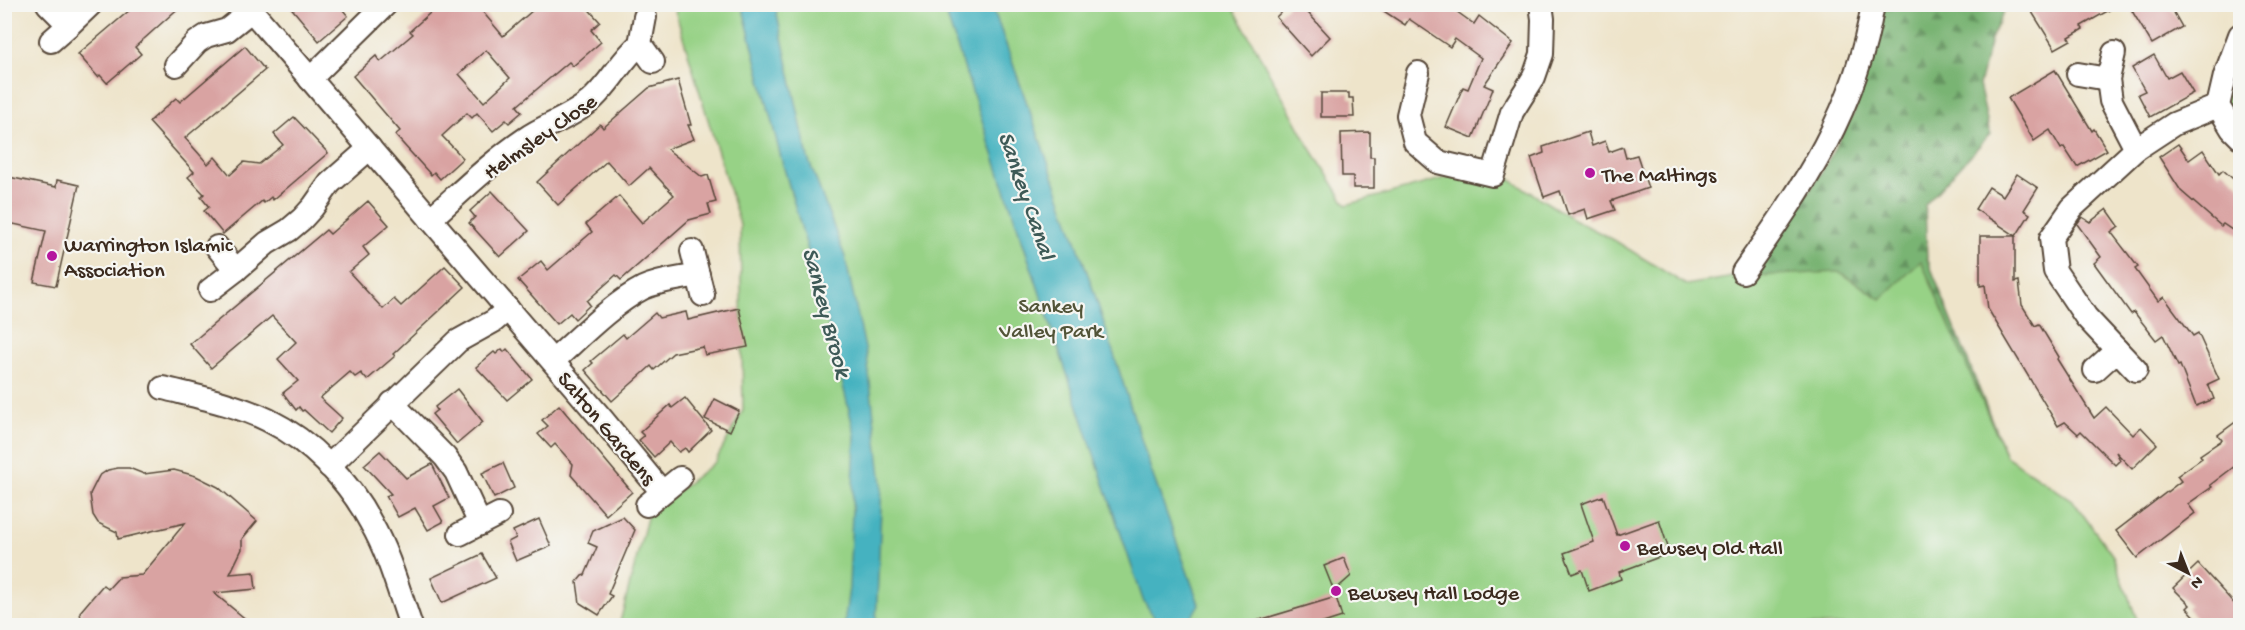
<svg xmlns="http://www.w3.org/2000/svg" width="2245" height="630" viewBox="0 0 2245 630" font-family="'Gochi Hand',sans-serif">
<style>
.grass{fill:url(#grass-dots);stroke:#697e52;stroke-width:1.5}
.forest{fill:url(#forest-firs);stroke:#5a6f48;stroke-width:1.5}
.green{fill:#97d286;stroke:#697e52;stroke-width:1.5}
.water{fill:#44b2c0;stroke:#406e6f;stroke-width:1.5}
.building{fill:#d9a3a2;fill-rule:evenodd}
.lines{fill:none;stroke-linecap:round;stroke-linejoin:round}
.street-casing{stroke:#564638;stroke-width:26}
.street{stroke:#fff;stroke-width:22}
.poi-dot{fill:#b5179e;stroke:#f6f6f2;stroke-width:2}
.labels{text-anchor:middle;stroke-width:4.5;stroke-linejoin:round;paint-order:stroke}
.street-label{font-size:22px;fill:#3b2a1e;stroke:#f6f6f2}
.poi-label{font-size:22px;fill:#3b2a1e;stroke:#f6f6f2;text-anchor:start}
.park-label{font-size:22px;fill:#525438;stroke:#f6f6f2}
.water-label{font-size:24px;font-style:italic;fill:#3e5a57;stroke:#f6f6f2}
</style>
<defs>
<pattern id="grass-dots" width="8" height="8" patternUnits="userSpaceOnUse" patternTransform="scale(1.5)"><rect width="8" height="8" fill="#97d286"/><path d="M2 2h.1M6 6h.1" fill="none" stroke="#83b473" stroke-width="1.8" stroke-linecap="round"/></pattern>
<pattern id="forest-firs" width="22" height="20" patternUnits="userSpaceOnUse" patternTransform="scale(1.5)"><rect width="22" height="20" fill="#79b473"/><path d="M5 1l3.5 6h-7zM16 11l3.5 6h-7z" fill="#64935e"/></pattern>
</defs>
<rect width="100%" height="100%" fill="#f6f6f2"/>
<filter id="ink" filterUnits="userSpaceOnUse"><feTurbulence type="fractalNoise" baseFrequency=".0167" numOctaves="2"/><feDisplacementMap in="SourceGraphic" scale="12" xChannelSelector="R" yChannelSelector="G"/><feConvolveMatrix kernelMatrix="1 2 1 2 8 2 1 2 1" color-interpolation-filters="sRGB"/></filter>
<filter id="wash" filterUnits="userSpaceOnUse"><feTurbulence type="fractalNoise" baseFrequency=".008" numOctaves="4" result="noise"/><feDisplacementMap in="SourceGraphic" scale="24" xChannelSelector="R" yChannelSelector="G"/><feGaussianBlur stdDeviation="1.35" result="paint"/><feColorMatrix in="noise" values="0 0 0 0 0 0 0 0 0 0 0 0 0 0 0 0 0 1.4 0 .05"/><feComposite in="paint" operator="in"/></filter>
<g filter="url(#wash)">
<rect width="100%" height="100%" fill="#eee4ca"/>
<!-- grass -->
<path class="grass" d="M2240,35V137L2218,106Z"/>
<!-- forest -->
<path class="forest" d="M1883,5H2007L1991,39L1979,85L1990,134L1925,205L1927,258L2006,456L2073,501L2113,556L2139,625L1751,276L1821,173L1854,113L1881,20Z"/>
<!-- green -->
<path class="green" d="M673,4L1232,5L1310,147L1346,205L1489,166L1573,219L1614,240L1686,285L1728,278L1743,272L1751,276L1840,272L1881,299L1921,261L2006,456L2073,501L2113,556L2139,625L619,626L648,514L715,462L743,410L740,225Z"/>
<!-- water -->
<g class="water">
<path d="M742,5H775L808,158L845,257L867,357L882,484L876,625H844L849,588L855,435L822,299L781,158Z"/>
<path d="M943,5H992L1091,283L1151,470L1199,604L1187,625H1159L1143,600Z"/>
</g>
<g id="blocks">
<!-- building -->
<g class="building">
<path d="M137,4H183L135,47L141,54L107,83L100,75L98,77L78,54Z"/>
<path d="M288,4H338L348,16L319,41Z"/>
<path d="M440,4H476L503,36L540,4H584L600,22L591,30L601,42L573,66L569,62L517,106L522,112L509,123L506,120L493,131L477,113L472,118L467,113L442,136L463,158L440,179L434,172L431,175L395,135L400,131L353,76L376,56L380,62L413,34L410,31ZM486,50L510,78L484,102L459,74Z"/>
<path d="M1290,4H1300L1330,37L1311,56L1276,17Z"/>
<path d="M1373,4H1446L1474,24L1479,16L1513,43L1484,85L1493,89L1473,138L1446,127L1463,87L1468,89L1481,58L1455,39L1450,47L1409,19L1405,25Z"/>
<path d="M2027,4H2120L2081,26L2083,29L2069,37L2071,40L2055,49Z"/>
<path d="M2143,4H2169L2182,27L2152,44L2132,11Z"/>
<path d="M245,46L265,70L185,138L208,164L215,157L230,175L244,162L259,164L283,145L274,134L294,117L328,153L273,200L271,197L264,203L262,201L223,234L204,211L209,207L201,197L204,194L188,177L194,172L149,122L176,98L180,102Z"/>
<path d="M2154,55L2167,78L2180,71L2193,93L2150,117L2138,94L2145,91L2132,68Z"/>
<path d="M2055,70L2092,131L2094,129L2107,150L2077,167L2064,147L2061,149L2050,130L2034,141L2008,98Z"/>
<path d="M678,80L691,125H688L694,139L667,149L702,177L708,175L716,202L708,204L711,214L689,220L621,280L616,275L587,301L590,305L575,319L570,313L557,324L518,280L541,261L548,270L592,232L586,224L619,196L642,223L674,195L649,168L629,186L607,161L558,205L537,182L600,124L603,128L649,88Z"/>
<path d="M1321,93H1349V98H1353L1354,117H1321Z"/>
<path d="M1370,132V157H1374V188H1353V176H1342L1341,133Z"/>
<path d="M1588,132L1592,146L1605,141L1609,152L1623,147L1626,158L1637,155L1648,188L1611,201L1615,210L1588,219L1585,209L1568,215L1560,191L1544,197L1531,158L1544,153L1543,147Z"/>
<path d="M2178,144L2189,160L2203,150L2219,174L2223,170L2241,186V236L2223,224L2221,226L2181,191L2159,157Z"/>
<path d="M2017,174L2038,188L2024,210L2030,214L2016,236L1975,209L1989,187L2003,196Z"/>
<path d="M4,176L56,187L57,180L79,185L56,286L34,282L46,231L4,222Z"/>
<path d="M492,191L529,231L500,257L469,223L475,217L470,211Z"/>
<path d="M368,201L389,225L363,247L369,255L349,272L383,309L394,299L401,306L445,266L465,287L393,354L395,356L367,380L361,373L355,377L350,372L320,398L342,418L329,433L304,410L302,411L299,407L296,410L283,393L298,381L278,359L296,342L272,316L211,368L190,344L326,230L330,234Z"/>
<path d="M2107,209L2119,226L2111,232L2138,267L2135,269L2158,301L2164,297L2193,336L2198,333L2219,379L2208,384L2214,399L2196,406L2180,365L2178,366L2163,335L2156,340L2134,312L2131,314L2094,263L2101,257L2077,224L2082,217L2090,222Z"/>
<path d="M1980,236H2015V282L2019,281L2022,305L2035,326L2039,324L2059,357L2057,359L2094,418L2106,407L2133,435L2141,427L2157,444L2132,469L2116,452L2120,460L2115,465L2081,431L2078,434L2065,422L2058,426L1988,309L1985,285L1980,286Z"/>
<path d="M739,308L748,347L705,355L703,347L673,353L654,370L651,366L612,401L585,370L593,363L591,361L623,334L626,338L655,313L659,318L686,312L688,320Z"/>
<path d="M502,349L504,352L507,349L532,379L507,400L476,367L494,352L496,354Z"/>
<path d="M457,389L483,422L457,444L432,414L437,410L435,407Z"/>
<path d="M685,398L711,430L688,452L685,448L679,452L670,442L654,457L639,440L644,436L640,432L670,405L672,408Z"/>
<path d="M715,399L739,411L730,431L705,419Z"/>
<path d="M559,405L632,492L606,515L571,475L573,464L555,444L551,448L538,434L548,426L542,420Z"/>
<path d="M2241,418V465L2239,463L2210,485L2212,487L2188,504L2195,513L2137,558L2116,531L2181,481L2177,476L2202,458L2200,455L2222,440L2218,435Z"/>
<path d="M380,451L406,478L432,464L449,498L434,506L443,522L428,530L415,508L398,517L386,496L391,494L364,465Z"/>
<path d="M503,463L514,488L494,498L482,473Z"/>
<path d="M118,468H129L144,474L174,470L196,476L218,487L257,521L242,539V549L230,574L254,572L256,589L214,593L254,626H82L80,612L103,585L108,589L119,577L142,575L185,523L118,539L117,532L98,523L93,515L90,494L99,476L108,470Z"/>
<path d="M1603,496L1617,535L1659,520L1670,553L1619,572L1621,579L1589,591L1582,570L1572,574L1564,553L1594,542L1581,504Z"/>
<path d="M623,517L635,530L608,594L612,596L599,615L580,603L577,582L582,576L585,575L597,547L588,543L593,531Z"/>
<path d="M539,519L551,546L516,561L508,542L516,538L513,531Z"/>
<path d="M482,554L496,578L442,603L431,578Z"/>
<path d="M1344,558L1351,576L1334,591L1324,566Z"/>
<path d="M2198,564L2241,611V626H2204L2187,608L2190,605L2173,588Z"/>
<path d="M1336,597L1342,617L1314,626H1257L1256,621Z"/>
</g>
</g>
</g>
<g filter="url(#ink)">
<use href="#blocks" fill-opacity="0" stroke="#564638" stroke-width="1.5"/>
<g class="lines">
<defs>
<g id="street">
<path d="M48,4L69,25L51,41"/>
<path d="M246,4L602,419L662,492"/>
<path d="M645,17L640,44L653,62"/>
<path d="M69,25L91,4"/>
<path d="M2240,35L2225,76L2218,106L2232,129L2240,137"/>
<path d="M2114,53L2108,79L2111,101L2136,149"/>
<path d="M176,65L197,42L206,36L227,30L252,10"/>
<path d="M1418,73L1408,115L1415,142L1438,162L1493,175L1512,112L1534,77L1542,54L1543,19L1541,4"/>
<path d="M2078,74L2108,79"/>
<path d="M310,79L386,4"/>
<path d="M430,219C461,192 491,162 525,139C545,125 570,118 589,102C609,86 620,61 640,44"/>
<path d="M692,251L703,295"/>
<path d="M236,270L267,243L289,230L302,219L313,207L330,183L370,148"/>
<path d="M1743,272C1804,186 1856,111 1873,4"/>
<path d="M210,290L236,270L217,247"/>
<path d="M2117,350L2086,317L2055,271L2051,238L2072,208L2136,149L2174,124L2218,106"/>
<path d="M553,361C579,338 612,304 643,288C660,280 680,279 698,275"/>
<path d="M2095,370L2117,350L2136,370"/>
<path d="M163,388C199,397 235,404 268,420C311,441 349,481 371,523C389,554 399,592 411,626"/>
<path d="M392,403L445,457L456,472L480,524"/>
<path d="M329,466L458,341L494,321L508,309"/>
<path d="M647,505L680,478"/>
<path d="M460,534L499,514"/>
</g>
</defs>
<!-- street casing -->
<use href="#street" class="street-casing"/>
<!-- street -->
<use href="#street" class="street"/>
</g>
</g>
<!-- markers -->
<g class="poi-dot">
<circle cx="1590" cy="173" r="6"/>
<circle cx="52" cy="256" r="6"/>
<circle cx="1625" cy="546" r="6"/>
<circle cx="1336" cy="591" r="6"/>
</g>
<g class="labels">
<!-- street labels -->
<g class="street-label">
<text transform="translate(539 135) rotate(-35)" y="8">Helmsley Close</text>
<text transform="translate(608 427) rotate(50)" y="8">Salton Gardens</text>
</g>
<!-- poi labels -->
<g class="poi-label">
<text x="1602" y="181">The Maltings</text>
<text x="64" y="251">Warrington Islamic<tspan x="64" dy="25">Association</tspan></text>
<text x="1637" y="554">Bewsey Old Hall</text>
<text x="1348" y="599">Bewsey Hall Lodge</text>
</g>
<!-- park labels -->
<g class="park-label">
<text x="1051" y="312">Sankey<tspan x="1051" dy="25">Valley Park</tspan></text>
</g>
<!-- water labels -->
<g class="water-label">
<text transform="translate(1028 195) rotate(71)" y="8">Sankey Canal</text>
<text transform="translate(828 312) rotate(75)" y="8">Sankey Brook</text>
</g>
</g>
<!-- margin -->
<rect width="2245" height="630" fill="none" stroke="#f6f6f2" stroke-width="24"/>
<!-- north arrow -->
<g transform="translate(2188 573) rotate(138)" stroke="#f6f6f2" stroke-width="4.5" paint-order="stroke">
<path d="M0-4.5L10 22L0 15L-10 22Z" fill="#3b2a1e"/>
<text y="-9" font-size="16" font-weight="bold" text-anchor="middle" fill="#3b2a1e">N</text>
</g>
</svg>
